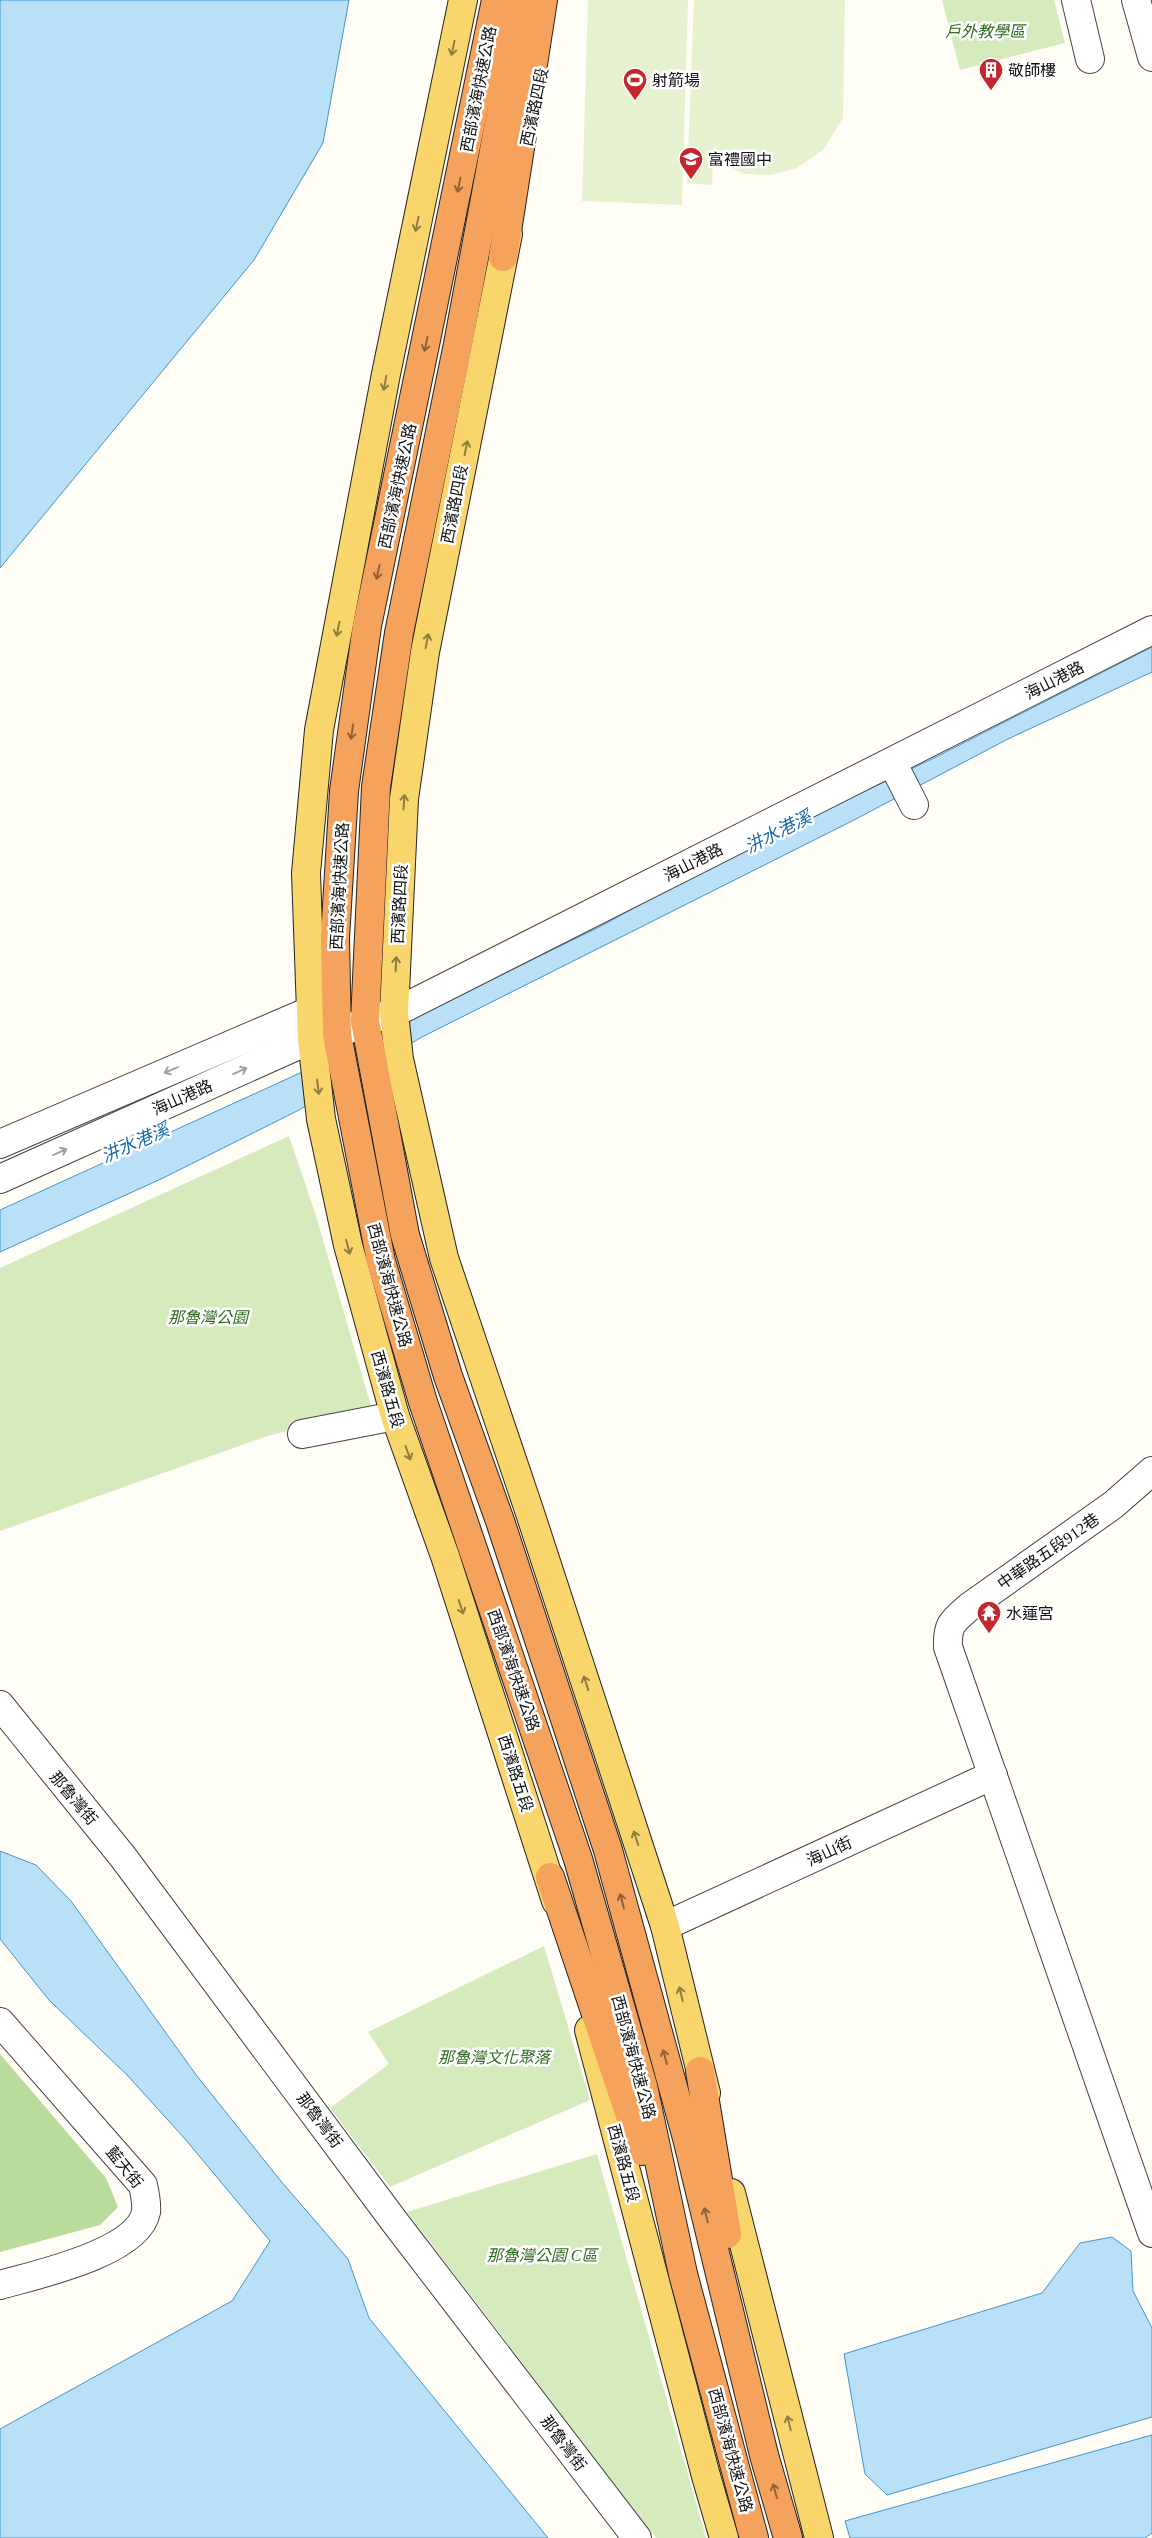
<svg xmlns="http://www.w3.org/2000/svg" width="1152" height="2538" viewBox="0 0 1152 2538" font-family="'Times New Roman','Noto Sans TC',serif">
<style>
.green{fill:#d5ebbd}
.forest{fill:#b9dc9c}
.pitch{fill:#e6f2cf}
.water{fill:#b9e0f7;stroke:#3f96cf}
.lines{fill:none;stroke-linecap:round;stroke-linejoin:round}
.minor-casing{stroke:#444;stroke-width:30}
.major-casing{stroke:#222;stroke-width:30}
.highway-casing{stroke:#222;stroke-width:30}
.minor{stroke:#fff;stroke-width:28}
.major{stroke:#f9d66b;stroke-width:28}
.highway{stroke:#f5a25d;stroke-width:28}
.oneway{stroke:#917d42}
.oneway2{stroke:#8e613b}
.oneway3{stroke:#a0a0a0}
.labels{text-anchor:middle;stroke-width:5;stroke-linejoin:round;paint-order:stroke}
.park-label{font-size:16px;font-style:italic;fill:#2f6b1f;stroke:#fff}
.poi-label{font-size:16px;fill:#111;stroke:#fff;text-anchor:start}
.street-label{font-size:16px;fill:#111;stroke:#fff}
.water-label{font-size:18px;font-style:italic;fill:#1768a6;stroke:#fff}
</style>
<rect width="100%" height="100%" fill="#fffdf5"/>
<!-- green -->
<g class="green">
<path d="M942,0H1054L1065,43L960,70Z"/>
<path d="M289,1136L317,1219L372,1410L267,1436L0,1531V1268Z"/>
<path d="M544,1946L590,2100L390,2187L330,2108L389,2064L368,2032Z"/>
<path d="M597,2154L706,2538H656L407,2212Z"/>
</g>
<!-- forest -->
<path class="forest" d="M0,2054L106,2178L118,2207L100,2225L0,2252Z"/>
<!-- pitch -->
<g class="pitch">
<path d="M588,0H688L682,205L582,201Z"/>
<path d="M694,0H845L843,118L823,150L797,168L771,175L745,174L726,166L714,146L712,185L687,183Z"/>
</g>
<!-- water -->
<g class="water">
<path d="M0,0H349L323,143L254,260L0,568Z"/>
<path d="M1152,647V672L1008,739L854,820L422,1037L299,1110L161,1179L0,1252V1210L300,1073L599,927L729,856L932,759Z"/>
<path d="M0,1851L36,1865L71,1901L197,2076L280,2180L348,2259L369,2318L548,2538H0V2429L232,2301L270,2241L185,2139L128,2076L49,2000L0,1939Z"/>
<path d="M1112,2237L1131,2251L1133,2291L1152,2328V2417L887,2495L865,2474L844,2354L1042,2293L1080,2243Z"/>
<path d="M1152,2435V2533L1145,2538H850L845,2521Z"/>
</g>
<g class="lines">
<defs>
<g id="minor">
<path d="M1076,0L1090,59"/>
<path d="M1136,0L1152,57"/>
<path d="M892,762L914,805"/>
<path d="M0,1144L312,1010L334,1008"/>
<path d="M0,1179L312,1039L337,1035L365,1021L394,1013L1152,630"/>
<path d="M302,1434L395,1416"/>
<path d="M1152,1471L1113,1505L969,1607C953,1621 947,1624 948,1647L1152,2233"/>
<path d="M0,1705L123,1857L394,2221L637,2538"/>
<path d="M665,1926L993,1775"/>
<path d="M0,2022L143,2185C145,2194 147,2203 146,2212C138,2253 35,2275 0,2285"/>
</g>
<g id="major">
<path d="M463,0L386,374L319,730L306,873L312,1039L321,1119L348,1245L395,1416L445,1556L556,1901"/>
<path d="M508,234L425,652L404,799L394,1013L399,1059L444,1258L529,1510L665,1926L706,2093"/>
<path d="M589,2030L706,2476L724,2538"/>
<path d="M731,2193L819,2538"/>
</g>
<g id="highway">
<path d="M496,0L367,626L344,791L335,938L337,1035L381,1261L423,1402L578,1859L643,2086L683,2274L754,2538"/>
<path d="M522,0L458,344L399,633L376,787L365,1021L405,1235L448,1376L500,1521L608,1850L687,2138L764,2455L788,2538"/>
<path d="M503,257L543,0"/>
<path d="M550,1877L642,2151"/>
<path d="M700,2071L727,2234"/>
</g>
</defs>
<!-- minor casing -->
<use href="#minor" class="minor-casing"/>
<!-- major casing -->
<use href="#major" class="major-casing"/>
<!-- highway casing -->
<use href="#highway" class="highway-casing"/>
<!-- minor -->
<use href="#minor" class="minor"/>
<!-- major -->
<use href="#major" class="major"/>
<!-- highway -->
<use href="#highway" class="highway"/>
</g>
<!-- one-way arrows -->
<defs><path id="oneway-shaft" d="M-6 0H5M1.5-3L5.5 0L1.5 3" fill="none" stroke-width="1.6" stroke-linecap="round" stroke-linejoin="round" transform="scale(1.25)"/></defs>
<g class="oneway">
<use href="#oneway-shaft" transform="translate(453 48) rotate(102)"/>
<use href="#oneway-shaft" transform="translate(417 224) rotate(102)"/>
<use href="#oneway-shaft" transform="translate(385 383) rotate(101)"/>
<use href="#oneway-shaft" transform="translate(466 448) rotate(-79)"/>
<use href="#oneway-shaft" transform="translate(338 629) rotate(101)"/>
<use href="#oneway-shaft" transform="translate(427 641) rotate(-79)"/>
<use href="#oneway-shaft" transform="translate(404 802) rotate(-86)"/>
<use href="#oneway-shaft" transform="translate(396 964) rotate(-87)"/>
<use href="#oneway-shaft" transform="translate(318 1087) rotate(83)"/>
<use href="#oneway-shaft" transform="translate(348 1247) rotate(76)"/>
<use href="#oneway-shaft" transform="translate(408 1453) rotate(70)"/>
<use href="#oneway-shaft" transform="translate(461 1607) rotate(72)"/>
<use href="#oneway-shaft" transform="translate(586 1683) rotate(-108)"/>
<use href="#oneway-shaft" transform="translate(636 1838) rotate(-108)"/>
<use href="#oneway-shaft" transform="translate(681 1994) rotate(-104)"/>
<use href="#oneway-shaft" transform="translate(789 2423) rotate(-104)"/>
</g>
<g class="oneway2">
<use href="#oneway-shaft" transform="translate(459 185) rotate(101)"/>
<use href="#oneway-shaft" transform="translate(426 344) rotate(102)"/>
<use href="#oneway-shaft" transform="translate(378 572) rotate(102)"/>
<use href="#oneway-shaft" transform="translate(352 732) rotate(98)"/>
<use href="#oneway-shaft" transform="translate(622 1901) rotate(-105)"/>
<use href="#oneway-shaft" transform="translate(665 2057) rotate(-105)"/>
<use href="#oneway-shaft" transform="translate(706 2215) rotate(-104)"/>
<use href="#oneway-shaft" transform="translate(775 2491) rotate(-106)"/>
</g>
<g class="oneway3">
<use href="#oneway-shaft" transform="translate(171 1070) rotate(157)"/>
<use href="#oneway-shaft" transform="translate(240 1071) rotate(-24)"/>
<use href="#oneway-shaft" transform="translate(60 1152) rotate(-24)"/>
</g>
<!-- icons -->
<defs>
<symbol id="building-pin" viewBox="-11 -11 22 30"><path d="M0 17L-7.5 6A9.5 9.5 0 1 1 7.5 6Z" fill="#c4262e" stroke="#fff"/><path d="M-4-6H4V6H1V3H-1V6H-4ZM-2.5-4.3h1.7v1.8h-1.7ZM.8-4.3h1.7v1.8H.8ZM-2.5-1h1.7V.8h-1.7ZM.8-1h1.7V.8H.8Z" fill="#fff"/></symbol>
<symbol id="stadium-pin" viewBox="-11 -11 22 30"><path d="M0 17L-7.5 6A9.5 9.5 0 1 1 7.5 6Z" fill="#c4262e" stroke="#fff"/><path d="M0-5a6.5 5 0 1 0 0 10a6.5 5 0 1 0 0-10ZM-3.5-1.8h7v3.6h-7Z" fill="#fff"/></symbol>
<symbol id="school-pin" viewBox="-11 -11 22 30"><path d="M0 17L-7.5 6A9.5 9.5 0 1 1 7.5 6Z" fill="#c4262e" stroke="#fff"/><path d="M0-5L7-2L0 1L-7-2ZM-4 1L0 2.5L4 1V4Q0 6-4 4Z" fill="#fff"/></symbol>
<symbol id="temple-pin" viewBox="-11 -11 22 30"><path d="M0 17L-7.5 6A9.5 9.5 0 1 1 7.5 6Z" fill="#c4262e" stroke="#fff"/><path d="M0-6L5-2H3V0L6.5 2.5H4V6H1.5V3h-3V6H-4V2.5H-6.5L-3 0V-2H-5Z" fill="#fff"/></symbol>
</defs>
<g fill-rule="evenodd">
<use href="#building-pin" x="977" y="56" width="28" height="38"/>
<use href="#stadium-pin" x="621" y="66" width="28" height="38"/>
<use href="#school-pin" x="677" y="145" width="28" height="38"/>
<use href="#temple-pin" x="975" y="1599" width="28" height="38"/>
</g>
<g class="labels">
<!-- park labels -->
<g class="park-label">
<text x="985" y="37">戶外教學區</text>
<text x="208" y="1323">那魯灣公園</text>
<text x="494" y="2063">那魯灣文化聚落</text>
<text x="542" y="2261">那魯灣公園 C區</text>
</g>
<!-- poi labels -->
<g class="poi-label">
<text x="1008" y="76">敬師樓</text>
<text x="652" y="86">射箭場</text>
<text x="708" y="165">富禮國中</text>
<text x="1006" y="1619">水蓮宮</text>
</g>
<!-- street labels -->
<g class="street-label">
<text transform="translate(478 89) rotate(-79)" y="6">西部濱海快速公路</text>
<text transform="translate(534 107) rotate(-78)" y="6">西濱路四段</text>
<text transform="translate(397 486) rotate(-78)" y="6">西部濱海快速公路</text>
<text transform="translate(454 504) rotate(-79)" y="6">西濱路四段</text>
<text transform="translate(1054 680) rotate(-27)" y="6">海山港路</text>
<text transform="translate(693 862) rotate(-27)" y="6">海山港路</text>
<text transform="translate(339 886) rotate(-87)" y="6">西部濱海快速公路</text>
<text transform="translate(399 904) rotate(-87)" y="6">西濱路四段</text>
<text transform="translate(182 1097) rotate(-24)" y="6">海山港路</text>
<text transform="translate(390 1285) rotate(75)" y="6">西部濱海快速公路</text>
<text transform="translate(388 1389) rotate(74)" y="6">西濱路五段</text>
<text transform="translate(1048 1551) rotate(-35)" y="6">中華路五段912巷</text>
<text transform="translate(514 1670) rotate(71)" y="6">西部濱海快速公路</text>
<text transform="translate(516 1773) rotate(72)" y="6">西濱路五段</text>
<text transform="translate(74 1798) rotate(50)" y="6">那魯灣街</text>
<text transform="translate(829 1851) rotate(-25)" y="6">海山街</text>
<text transform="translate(634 2057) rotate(75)" y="6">西部濱海快速公路</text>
<text transform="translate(320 2120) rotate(53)" y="6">那魯灣街</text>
<text transform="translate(624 2163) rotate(75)" y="6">西濱路五段</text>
<text transform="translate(125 2167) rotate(51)" y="6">藍天街</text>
<text transform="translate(564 2443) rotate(53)" y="6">那魯灣街</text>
<text transform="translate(731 2450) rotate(75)" y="6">西部濱海快速公路</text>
</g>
<!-- water labels -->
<g class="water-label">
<text transform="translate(778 832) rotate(-27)" y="6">汫水港溪</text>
<text transform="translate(135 1143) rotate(-24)" y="6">汫水港溪</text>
</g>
</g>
</svg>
